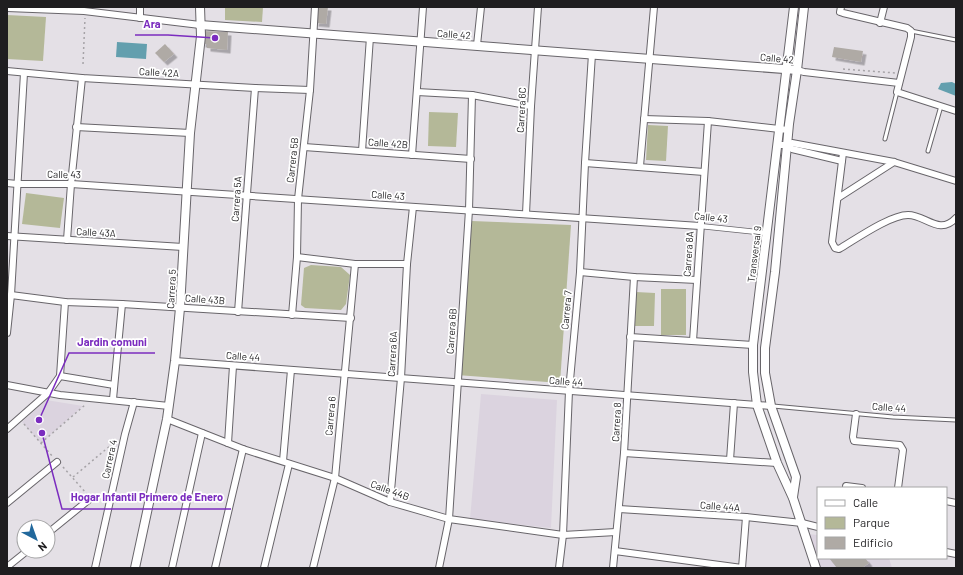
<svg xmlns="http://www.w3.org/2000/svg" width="963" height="575" viewBox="0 0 963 575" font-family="Barlow,sans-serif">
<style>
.built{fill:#dbd3df}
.green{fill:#b4b898}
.water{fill:#639fae}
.building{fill:#afaaa5;filter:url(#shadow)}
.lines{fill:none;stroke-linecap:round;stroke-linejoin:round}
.service-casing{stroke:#68656a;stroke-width:5}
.pedestrian-casing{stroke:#68656a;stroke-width:6}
.minor-casing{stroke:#68656a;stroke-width:8}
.tertiary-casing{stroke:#68656a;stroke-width:10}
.path{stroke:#a6a3a7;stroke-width:1.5;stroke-dasharray:2 3;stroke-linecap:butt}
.service{stroke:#fff;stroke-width:3}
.pedestrian{stroke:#fff;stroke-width:4.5}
.minor{stroke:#fff;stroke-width:6}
.tertiary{stroke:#fff;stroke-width:8}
.labels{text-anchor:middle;stroke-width:3.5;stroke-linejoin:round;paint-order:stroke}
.street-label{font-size:10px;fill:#1f1e20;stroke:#fff}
.leader{fill:none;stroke:#7b2cbf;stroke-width:1.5}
.callout-dot{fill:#7b2cbf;stroke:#fff;stroke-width:1.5}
.callout-label{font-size:11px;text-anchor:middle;font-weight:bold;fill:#7b2cbf;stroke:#fff;stroke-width:3.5;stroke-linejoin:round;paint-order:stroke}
</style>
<defs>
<filter id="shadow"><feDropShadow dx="3.5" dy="3.5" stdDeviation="0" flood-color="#0004"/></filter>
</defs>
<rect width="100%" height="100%" fill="#e4e0e6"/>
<!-- built -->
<g class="built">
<path d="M481,394L557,400L551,528L470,519Z"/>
<path d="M46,400L83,406L41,443L22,422Z"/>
<path d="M806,534L818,535V558H889L892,568H818Z"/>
</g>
<!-- green -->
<g class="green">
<path d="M225,7H263L262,22L225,20Z"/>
<path d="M7,15L46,17L43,61L7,59Z"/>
<path d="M429,112L458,113L456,147L428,146Z"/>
<path d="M648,125L668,126L666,161L646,160Z"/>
<path d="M26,193L64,198L60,228L22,224Z"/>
<path d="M472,221L571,225L560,383L457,375Z"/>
<path d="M311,265L341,267L350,275L346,304L341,310L305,308L301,305L304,268Z"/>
<rect x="661" y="289" width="25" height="46"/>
<path d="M636,292L655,293L654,326H635Z"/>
</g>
<!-- water -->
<g class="water">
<path d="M117,42L147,44L146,59L116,57Z"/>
<path d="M952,82L956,84V96L938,89L941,83Z"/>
</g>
<!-- building -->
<g class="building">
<path d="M317,7H328L326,24L315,23Z"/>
<path d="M203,31L228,32L227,50L207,48V44H202Z"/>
<path d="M165,44L174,54L164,62L155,53Z"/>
<path d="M834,47L863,51L861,62L832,57Z"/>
<path d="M829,558H865L869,563L862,568H837Z"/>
</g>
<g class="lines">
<defs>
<g id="service">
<path d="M911,31L956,40"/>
<path d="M885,139L897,92"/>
<path d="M928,151L941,106"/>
<path d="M773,406L893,417L956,420"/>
</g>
<path id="pedestrian" d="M700,226L767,233"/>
<g id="minor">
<path d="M841,7L840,12L843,13L907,28L911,31V37L897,92L956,111"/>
<path d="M7,8L84,11L200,25"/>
<path d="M140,18V7"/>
<path d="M880,23L884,7"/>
<path d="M477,45L481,7"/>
<path d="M797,70L804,72L899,83"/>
<path d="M7,71L82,78L255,88L310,90"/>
<path d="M417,92L472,95L531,106"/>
<path d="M644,119L708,121L788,130"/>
<path d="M76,127L190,133"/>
<path d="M778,145H787L792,149L842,161"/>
<path d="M787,145L792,143L894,162L956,181"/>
<path d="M304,147L471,159"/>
<path d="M362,151L370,37"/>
<path d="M843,153L832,242L835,248L839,249C856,239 890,215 908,215C926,215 939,236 956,218"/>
<path d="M412,155L423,7"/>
<path d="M585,163L704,172"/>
<path d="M640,166L654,7"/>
<path d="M7,183L17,184H71L700,226"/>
<path d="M838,198L894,162"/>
<path d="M526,214L531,106L538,7"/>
<path d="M7,236L183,247"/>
<path d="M67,240L71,184L82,78"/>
<path d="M297,257L355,264H407"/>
<path d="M580,272L634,277L697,280"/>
<path d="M11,295L65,302L122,304L351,318"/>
<path d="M238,312L255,88"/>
<path d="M292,315L297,257L298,199L310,90L315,7"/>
<path d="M7,333L11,295L24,73"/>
<path d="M630,337L753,345"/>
<path d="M693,341L708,121"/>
<path d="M175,361L771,406"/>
<path d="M60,376L114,385"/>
<path d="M7,385L60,395L169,406"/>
<path d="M113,399L122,304"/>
<path d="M856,414L853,437L854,441L900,445L903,450L898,488"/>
<path d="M167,419L243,449L335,478L390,502L449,519L563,535L616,532"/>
<path d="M7,429L48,393L60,376L65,302"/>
<path d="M228,443L233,366"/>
<path d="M624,453L777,463"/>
<path d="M730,460L734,403"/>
<path d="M283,461L291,370"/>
<path d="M846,486L862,488"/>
<path d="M946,501L956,503"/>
<path d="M390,502L401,378L407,264L413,207"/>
<path d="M7,503L57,462"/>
<path d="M619,509L746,517L802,523L818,527"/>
<path d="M48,533L91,498"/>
<path d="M615,551L742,568"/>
<path d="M946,552L956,554"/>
<path d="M7,567L27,551"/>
<path d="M95,568L125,434L134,402"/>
<path d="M172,568L202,433"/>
<path d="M215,568L243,449"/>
<path d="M264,568L289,464"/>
<path d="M313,568L335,478L355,264"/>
<path d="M439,568L449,519L469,210L472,95"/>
<path d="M559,568L563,535L569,391L580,272L585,163L592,54"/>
<path d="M613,568L624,453L634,277"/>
<path d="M742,568L746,517"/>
</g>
<g id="tertiary">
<path d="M794,7L753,345V372L757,405L777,463L793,498L816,568"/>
<path d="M200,25L797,70"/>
<path d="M793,497L796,477L771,406L765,373V348L775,272L789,124L797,70L804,7"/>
<path d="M135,568L167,419L175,361L180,308L190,133L201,36L200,7"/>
</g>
</defs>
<!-- service casing -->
<use href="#service" class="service-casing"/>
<!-- pedestrian casing -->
<use href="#pedestrian" class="pedestrian-casing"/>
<!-- minor casing -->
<use href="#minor" class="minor-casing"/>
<!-- tertiary casing -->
<use href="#tertiary" class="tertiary-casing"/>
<!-- path -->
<g class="path">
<path d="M83,64L85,18"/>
<path d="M843,69L895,73"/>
<path d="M24,424L53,457"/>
<path d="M41,443L85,405"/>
<path d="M63,467L87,494"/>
<path d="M73,477L117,440"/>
</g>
<!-- service -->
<use href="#service" class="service"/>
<!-- pedestrian -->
<use href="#pedestrian" class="pedestrian"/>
<!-- minor -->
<use href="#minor" class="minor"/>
<!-- tertiary -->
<use href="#tertiary" class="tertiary"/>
</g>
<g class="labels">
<!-- street labels -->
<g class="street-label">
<text transform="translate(454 34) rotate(4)" y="4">Calle 42</text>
<text transform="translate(777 58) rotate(5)" y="4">Calle 42</text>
<text transform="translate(159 72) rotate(3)" y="4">Calle 42A</text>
<text transform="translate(521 110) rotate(-87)" y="4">Carrera 6C</text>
<text transform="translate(388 143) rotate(4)" y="4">Calle 42B</text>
<text transform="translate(292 160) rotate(-84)" y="4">Carrera 5B</text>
<text transform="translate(64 174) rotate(1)" y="4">Calle 43</text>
<text transform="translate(388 195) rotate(4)" y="4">Calle 43</text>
<text transform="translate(236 199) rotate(-86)" y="4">Carrera 5A</text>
<text transform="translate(711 217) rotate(6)" y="4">Calle 43</text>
<text transform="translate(96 232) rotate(3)" y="4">Calle 43A</text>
<text transform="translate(688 254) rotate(-86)" y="4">Carrera 8A</text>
<text transform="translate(754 254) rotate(-83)" y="4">Transversal 9</text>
<text transform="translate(171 289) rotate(-87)" y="4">Carrera 5</text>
<text transform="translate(205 299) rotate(4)" y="4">Calle 43B</text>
<text transform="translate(566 310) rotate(-85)" y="4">Carrera 7</text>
<text transform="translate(451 331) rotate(-86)" y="4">Carrera 6B</text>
<text transform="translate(392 354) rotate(-87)" y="4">Carrera 6A</text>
<text transform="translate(243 356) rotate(4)" y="4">Calle 44</text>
<text transform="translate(566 381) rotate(4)" y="4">Calle 44</text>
<text transform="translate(889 407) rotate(4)" y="4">Calle 44</text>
<text transform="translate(330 416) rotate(-85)" y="4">Carrera 6</text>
<text transform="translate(616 422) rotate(-87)" y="4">Carrera 8</text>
<text transform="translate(109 459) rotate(-78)" y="4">Carrera 4</text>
<text transform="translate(390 490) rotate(20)" y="4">Calle 44B</text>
<text transform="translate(720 506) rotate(4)" y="4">Calle 44A</text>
</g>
</g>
<!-- callouts -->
<path class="leader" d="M215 38L168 35H135M39 420L69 353H155M42 433L62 509H231"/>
<g class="callout-dot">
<circle cx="215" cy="38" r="4"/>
<circle cx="39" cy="420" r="4"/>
<circle cx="42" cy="433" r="4"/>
</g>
<g class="callout-label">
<text x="152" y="28">Ara</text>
<text x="112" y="346">Jardin comuni</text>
<text x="147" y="501">Hogar Infantil Primero de Enero</text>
</g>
<!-- border -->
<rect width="963" height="575" fill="none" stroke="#1f1e20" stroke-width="16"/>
<!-- legend -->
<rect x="817" y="487" width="130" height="72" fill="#ffffff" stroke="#a5a5a6"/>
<rect x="825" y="500" width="20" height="6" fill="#ffffff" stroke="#a5a5a6"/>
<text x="853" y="507" font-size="12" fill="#1f1e20">Calle</text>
<rect x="825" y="517" width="20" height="12" fill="#b4b898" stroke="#a5a5a6"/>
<text x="853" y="527" font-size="12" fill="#1f1e20">Parque</text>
<rect x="825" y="537" width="20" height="12" fill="#afaaa5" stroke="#a5a5a6"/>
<text x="853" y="547" font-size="12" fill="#1f1e20">Edificio</text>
<!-- north arrow -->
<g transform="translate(36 539) rotate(139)"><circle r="19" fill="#ffffff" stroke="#a5a5a6"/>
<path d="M0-3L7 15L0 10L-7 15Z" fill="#21689c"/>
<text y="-6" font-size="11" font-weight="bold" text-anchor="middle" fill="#1f1e20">N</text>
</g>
</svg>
